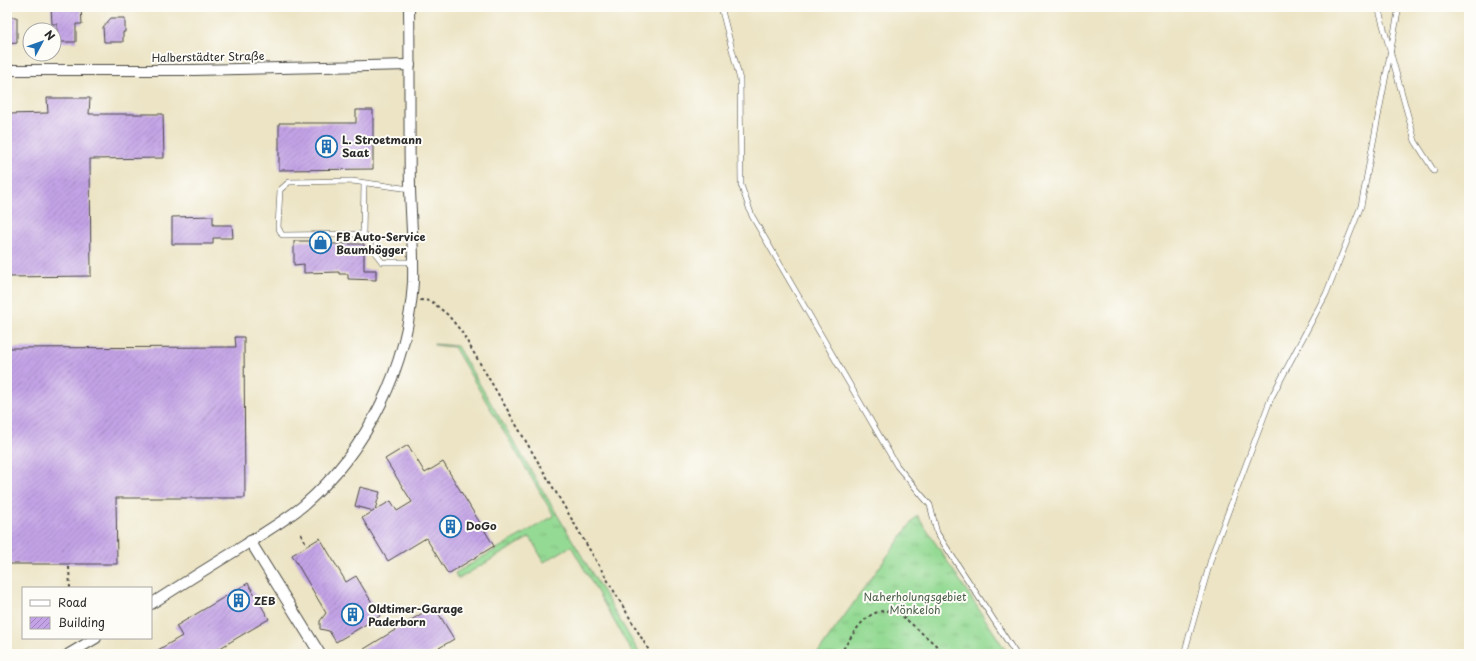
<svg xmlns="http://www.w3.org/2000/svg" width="1476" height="661" viewBox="0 0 1476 661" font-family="'Playpen Sans',sans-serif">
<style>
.grass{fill:url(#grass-tufts);stroke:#608260}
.building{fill:url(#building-hatch)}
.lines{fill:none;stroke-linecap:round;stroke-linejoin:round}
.service-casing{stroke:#484742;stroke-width:6}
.minor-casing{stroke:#484742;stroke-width:12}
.path{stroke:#484742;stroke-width:2;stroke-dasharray:3 3;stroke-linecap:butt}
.service{stroke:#fff;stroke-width:5}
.minor{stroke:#fff;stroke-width:10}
.labels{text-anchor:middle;stroke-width:4;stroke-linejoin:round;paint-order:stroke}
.street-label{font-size:11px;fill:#2b2b2b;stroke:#fdfcf7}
.poi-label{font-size:11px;font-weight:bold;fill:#2b2b2b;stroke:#fdfcf7;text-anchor:start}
.park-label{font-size:11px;fill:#4b604a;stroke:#fdfcf7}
</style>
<defs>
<pattern id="grass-tufts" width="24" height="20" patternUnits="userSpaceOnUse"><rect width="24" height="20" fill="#95da94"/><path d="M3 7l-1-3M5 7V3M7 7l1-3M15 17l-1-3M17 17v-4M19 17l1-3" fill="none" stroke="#81bb80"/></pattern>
<pattern id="building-hatch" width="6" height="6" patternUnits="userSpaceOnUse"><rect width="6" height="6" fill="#c3a3e6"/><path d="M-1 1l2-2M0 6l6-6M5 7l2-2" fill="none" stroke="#9f85bb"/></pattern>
</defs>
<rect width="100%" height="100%" fill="#fdfcf7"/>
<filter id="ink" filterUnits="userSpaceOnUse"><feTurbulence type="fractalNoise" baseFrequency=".025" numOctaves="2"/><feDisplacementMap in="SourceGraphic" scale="8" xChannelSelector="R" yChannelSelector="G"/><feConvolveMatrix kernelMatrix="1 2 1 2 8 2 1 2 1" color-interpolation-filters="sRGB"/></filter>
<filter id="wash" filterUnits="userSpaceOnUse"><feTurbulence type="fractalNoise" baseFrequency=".012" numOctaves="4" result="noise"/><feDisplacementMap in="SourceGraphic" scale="16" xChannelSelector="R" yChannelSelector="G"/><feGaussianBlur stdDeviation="0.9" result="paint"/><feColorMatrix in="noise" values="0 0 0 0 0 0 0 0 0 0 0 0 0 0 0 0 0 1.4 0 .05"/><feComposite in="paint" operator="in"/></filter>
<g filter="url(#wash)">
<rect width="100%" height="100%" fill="#ece4c5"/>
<!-- grass -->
<g class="grass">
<path d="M434,344L457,346L640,654H633L571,546L544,562L530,537L458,579L455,573L554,516L454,347L434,345Z"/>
<path d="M917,515L1008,654H817Z"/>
</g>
<g id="blocks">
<!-- building -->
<g class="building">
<path d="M51,7H81L82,24H76V42H57V24H52Z"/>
<path d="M7,17H17V43L7,44Z"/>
<path d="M111,18H125V32H123V42H104L103,27Z"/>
<path d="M47,98H90L89,114H163L164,158L90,159L91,276L7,277V114L48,113Z"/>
<path d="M356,110H373V169L279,170V123H356Z"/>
<path d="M213,216V225H232L233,238H213V244H172V217Z"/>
<path d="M294,241H332L331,244H364V270H376V280L348,279V274H339V272L304,273V264L294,265Z"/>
<path d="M235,337H244L245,498H116L117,564H7V348L236,347Z"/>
<path d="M408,445L425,473L443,462L494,546L448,574L426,538L388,561L362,518L374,511L355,506L360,487L380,492L375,510L391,501L397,511L412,502L385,459Z"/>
<path d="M320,538L346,582L356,576L380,616L336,642L329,631L320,629V621L326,613L292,555Z"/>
<path d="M248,583L269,619L210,654H151L182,636L176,626Z"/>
<path d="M434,606L454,639L429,654H356Z"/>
</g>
</g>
</g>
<g filter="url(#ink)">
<use href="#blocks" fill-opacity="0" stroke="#484742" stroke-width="1"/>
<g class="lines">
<defs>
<g id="service">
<path d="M721,7L740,80L741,185L752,216L897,466L930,505L937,533L1016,654"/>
<path d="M1378,7L1415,141L1434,171"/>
<path d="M410,189L352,181L289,182L280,190L278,227L282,235L363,234L376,242V254L382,262H413"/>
<path d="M363,234L364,184"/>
<path d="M1184,654L1213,552L1271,398L1326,294L1361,206L1399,7"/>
</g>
<g id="minor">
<path d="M7,70H194L410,65"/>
<path d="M250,541L320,654"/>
<path d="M151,604C182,584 214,564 245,545C265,532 286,520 304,505C368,449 408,367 413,282C414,252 411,220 410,189C409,129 410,68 409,7"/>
<path d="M69,654L96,638"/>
</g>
</defs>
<!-- service casing -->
<use href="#service" class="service-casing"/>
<!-- minor casing -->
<use href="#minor" class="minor-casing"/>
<!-- path -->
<g class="path">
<path d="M420,300L431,301L448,315L461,331L651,654"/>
<path d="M301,534L307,545"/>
<path d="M69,567L70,588"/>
<path d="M840,654C855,632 868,601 900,614L946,654"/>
</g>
<!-- service -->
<use href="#service" class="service"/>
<!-- minor -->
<use href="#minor" class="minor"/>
</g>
</g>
<!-- icons -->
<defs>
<symbol id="building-ring" viewBox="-11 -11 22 22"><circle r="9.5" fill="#fdfcf7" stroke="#1f6fb2" stroke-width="1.5"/><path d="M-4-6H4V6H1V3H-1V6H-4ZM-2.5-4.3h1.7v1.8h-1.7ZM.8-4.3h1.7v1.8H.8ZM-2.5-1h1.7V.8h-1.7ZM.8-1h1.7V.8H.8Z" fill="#1f6fb2"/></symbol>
<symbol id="shop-ring" viewBox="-11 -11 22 22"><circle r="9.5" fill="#fdfcf7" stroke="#1f6fb2" stroke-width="1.5"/><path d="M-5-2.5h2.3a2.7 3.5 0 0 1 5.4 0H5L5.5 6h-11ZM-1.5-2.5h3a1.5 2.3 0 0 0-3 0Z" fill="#1f6fb2"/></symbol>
</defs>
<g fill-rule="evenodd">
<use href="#building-ring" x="314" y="134" width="25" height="25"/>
<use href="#shop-ring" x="308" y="230" width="25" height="25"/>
<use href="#building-ring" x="438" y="514" width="25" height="25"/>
<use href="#building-ring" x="226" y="588" width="25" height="25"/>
<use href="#building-ring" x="340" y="602" width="25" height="25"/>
</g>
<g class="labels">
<!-- street labels -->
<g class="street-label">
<text transform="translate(208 57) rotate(-1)" y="4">Halberstädter Straße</text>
</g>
<!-- poi labels -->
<g class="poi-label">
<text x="342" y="144">L. Stroetmann<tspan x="342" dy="13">Saat</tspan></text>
<text x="336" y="241">FB Auto-Service<tspan x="336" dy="13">Baumhögger</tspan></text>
<text x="466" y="530">DoGo</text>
<text x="254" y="605">ZEB</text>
<text x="368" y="613">Oldtimer-Garage<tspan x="368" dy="13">Paderborn</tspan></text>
</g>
<!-- park labels -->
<g class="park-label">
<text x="915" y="601">Naherholungsgebiet<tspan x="915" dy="13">Mönkeloh</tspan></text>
</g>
</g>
<!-- margin -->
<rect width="1476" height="661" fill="none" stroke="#fdfcf7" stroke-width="24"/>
<!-- legend -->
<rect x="22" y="587" width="130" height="52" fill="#fdfcf7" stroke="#a9a8a5"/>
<rect x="30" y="600" width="20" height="6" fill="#ffffff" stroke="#a9a8a5"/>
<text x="58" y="607" font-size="12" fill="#2b2b2b">Road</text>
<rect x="30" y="617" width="20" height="12" fill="url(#building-hatch)" stroke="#a9a8a5"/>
<text x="58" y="627" font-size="12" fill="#2b2b2b">Building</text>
<!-- north arrow -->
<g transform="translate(42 42) rotate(49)"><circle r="19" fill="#fdfcf7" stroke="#a9a8a5"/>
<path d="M0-3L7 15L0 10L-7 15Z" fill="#1f6fb2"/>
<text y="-6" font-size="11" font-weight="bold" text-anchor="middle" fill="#2b2b2b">N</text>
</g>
</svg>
